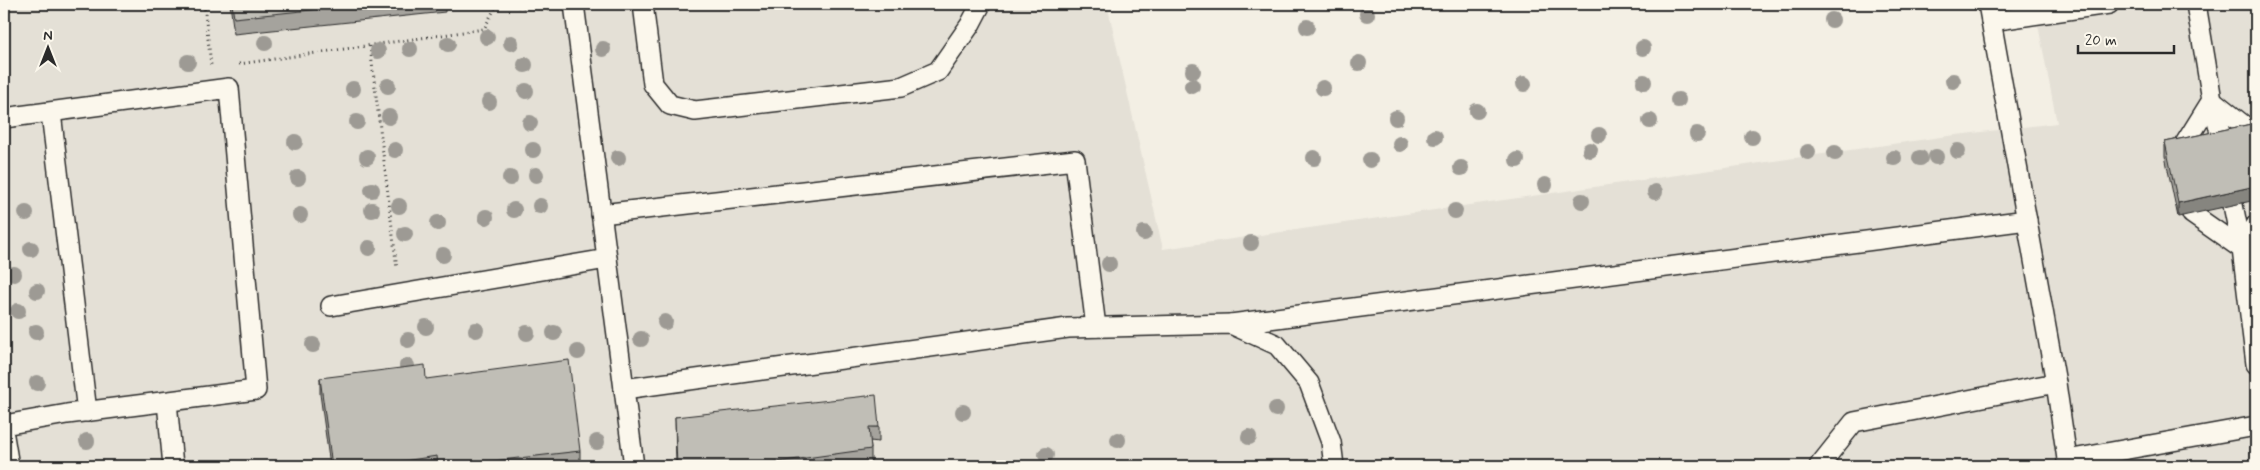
<svg xmlns="http://www.w3.org/2000/svg" width="2260" height="470" viewBox="0 0 2260 470" font-family="Mynerve,sans-serif">
<style>
.built{fill:#e4e0d6}
.lines{fill:none;stroke-linecap:round;stroke-linejoin:round}
.service-casing{stroke:#2b2b2b;stroke-width:22}
.path{stroke:#2b2b2b;stroke-width:3;stroke-dasharray:1 4;stroke-linecap:butt}
.service{stroke:#fbf7ec;stroke-width:19}
.tree{fill:#9d9a94}
.wall{fill:#a5a39d;stroke:#2b2b2b}
.shaded-wall{fill:#86857f;stroke:#2b2b2b}
.building{fill:#c0beb6;stroke:#2b2b2b}
</style>
<rect width="100%" height="100%" fill="#f3efe4"/>
<filter id="ink" filterUnits="userSpaceOnUse"><feTurbulence type="fractalNoise" baseFrequency=".02" numOctaves="2"/><feDisplacementMap in="SourceGraphic" scale="10" xChannelSelector="R" yChannelSelector="G"/><feConvolveMatrix kernelMatrix="1 2 1 2 8 2 1 2 1" color-interpolation-filters="sRGB"/></filter>
<g filter="url(#ink)">
<!-- built -->
<path class="built" d="M4,4H1107L1163,249L1948,136L2057,123L2034,4H2256V466H4Z"/>
<g class="lines">
<defs>
<g id="service">
<path d="M574,4L634,466"/>
<path d="M643,4L653,84L670,105L695,111L901,87L938,71L970,25L981,4"/>
<path d="M1988,4L2056,383L2068,466"/>
<path d="M1991,21L2109,4"/>
<path d="M2212,100L2256,135"/>
<path d="M2212,100L2223,144"/>
<path d="M51,113L87,412"/>
<path d="M4,118L229,88L256,390L67,414L4,425"/>
<path d="M2179,153L2212,100L2196,4"/>
<path d="M2233,205L2242,249"/>
<path d="M601,214L1075,160L1096,327"/>
<path d="M2192,214L2242,249L2256,364"/>
<path d="M2242,249L2256,225"/>
<path d="M331,306L607,259"/>
<path d="M1231,324L2027,220"/>
<path d="M624,389L1068,328L1231,324L1277,345L1309,383L1331,442L1334,466"/>
<path d="M167,402L173,466"/>
<path d="M4,436L9,466"/>
<path d="M2067,460L2256,426"/>
<path d="M1819,466L1854,422L2056,383"/>
</g>
</defs>
<!-- service casing -->
<use href="#service" class="service-casing"/>
<!-- path -->
<g class="path">
<path d="M204,4L211,65"/>
<path d="M503,4L550,10"/>
<path d="M370,46L397,269"/>
<path d="M239,64L484,29L497,4"/>
</g>
<!-- service -->
<use href="#service" class="service"/>
</g>
<!-- trees -->
<g class="tree">
<circle cx="1367" cy="14" r="8"/>
<circle cx="1832" cy="20" r="8"/>
<circle cx="1307" cy="27" r="8"/>
<circle cx="487" cy="37" r="8"/>
<circle cx="265" cy="43" r="8"/>
<circle cx="511" cy="43" r="8"/>
<circle cx="448" cy="44" r="8"/>
<circle cx="1643" cy="48" r="8"/>
<circle cx="410" cy="49" r="8"/>
<circle cx="603" cy="49" r="8"/>
<circle cx="378" cy="51" r="8"/>
<circle cx="188" cy="62" r="8"/>
<circle cx="1359" cy="63" r="8"/>
<circle cx="525" cy="65" r="8"/>
<circle cx="1193" cy="71" r="8"/>
<circle cx="1953" cy="81" r="8"/>
<circle cx="1644" cy="82" r="8"/>
<circle cx="1524" cy="84" r="8"/>
<circle cx="388" cy="86" r="8"/>
<circle cx="1192" cy="86" r="8"/>
<circle cx="1323" cy="88" r="8"/>
<circle cx="353" cy="89" r="8"/>
<circle cx="526" cy="91" r="8"/>
<circle cx="1678" cy="100" r="8"/>
<circle cx="489" cy="102" r="8"/>
<circle cx="1477" cy="111" r="8"/>
<circle cx="389" cy="117" r="8"/>
<circle cx="1396" cy="118" r="8"/>
<circle cx="1650" cy="121" r="8"/>
<circle cx="357" cy="122" r="8"/>
<circle cx="530" cy="123" r="8"/>
<circle cx="1697" cy="134" r="8"/>
<circle cx="1599" cy="135" r="8"/>
<circle cx="1435" cy="137" r="8"/>
<circle cx="1752" cy="137" r="8"/>
<circle cx="295" cy="142" r="8"/>
<circle cx="1400" cy="144" r="8"/>
<circle cx="395" cy="150" r="8"/>
<circle cx="533" cy="150" r="8"/>
<circle cx="1590" cy="150" r="8"/>
<circle cx="1958" cy="151" r="8"/>
<circle cx="1808" cy="152" r="8"/>
<circle cx="1835" cy="153" r="8"/>
<circle cx="367" cy="157" r="8"/>
<circle cx="1936" cy="157" r="8"/>
<circle cx="618" cy="158" r="8"/>
<circle cx="1314" cy="158" r="8"/>
<circle cx="1894" cy="158" r="8"/>
<circle cx="1920" cy="158" r="8"/>
<circle cx="1370" cy="160" r="8"/>
<circle cx="1517" cy="160" r="8"/>
<circle cx="1461" cy="168" r="8"/>
<circle cx="536" cy="175" r="8"/>
<circle cx="298" cy="178" r="8"/>
<circle cx="510" cy="178" r="8"/>
<circle cx="1545" cy="185" r="8"/>
<circle cx="372" cy="190" r="8"/>
<circle cx="1655" cy="192" r="8"/>
<circle cx="1582" cy="201" r="8"/>
<circle cx="399" cy="206" r="8"/>
<circle cx="540" cy="206" r="8"/>
<circle cx="372" cy="210" r="8"/>
<circle cx="514" cy="210" r="8"/>
<circle cx="1455" cy="211" r="8"/>
<circle cx="26" cy="213" r="8"/>
<circle cx="300" cy="215" r="8"/>
<circle cx="486" cy="217" r="8"/>
<circle cx="438" cy="223" r="8"/>
<circle cx="1144" cy="233" r="8"/>
<circle cx="405" cy="234" r="8"/>
<circle cx="1251" cy="243" r="8"/>
<circle cx="369" cy="248" r="8"/>
<circle cx="31" cy="249" r="8"/>
<circle cx="443" cy="255" r="8"/>
<circle cx="1109" cy="264" r="8"/>
<circle cx="14" cy="274" r="8"/>
<circle cx="37" cy="291" r="8"/>
<circle cx="18" cy="311" r="8"/>
<circle cx="665" cy="322" r="8"/>
<circle cx="426" cy="327" r="8"/>
<circle cx="476" cy="330" r="8"/>
<circle cx="36" cy="332" r="8"/>
<circle cx="527" cy="333" r="8"/>
<circle cx="554" cy="333" r="8"/>
<circle cx="641" cy="339" r="8"/>
<circle cx="408" cy="340" r="8"/>
<circle cx="313" cy="345" r="8"/>
<circle cx="578" cy="352" r="8"/>
<circle cx="407" cy="366" r="8"/>
<circle cx="37" cy="383" r="8"/>
<circle cx="1276" cy="409" r="8"/>
<circle cx="963" cy="412" r="8"/>
<circle cx="1249" cy="437" r="8"/>
<circle cx="1118" cy="440" r="8"/>
<circle cx="87" cy="441" r="8"/>
<circle cx="597" cy="442" r="8"/>
<circle cx="1046" cy="455" r="8"/>
</g>
<!-- wall -->
<g class="wall">
<path d="M230,4H445V12L234,34Z"/>
<path d="M2256,123L2178,217L2165,156V142Z"/>
<path d="M320,378L580,451V466H330L320,394Z"/>
<path d="M675,417L879,427V442L870,441L871,449V463L851,466H676Z"/>
</g>
<!-- shaded-wall -->
<path class="shaded-wall" d="M2256,186V200L2178,217V203Z"/>
<!-- building -->
<g class="building">
<path d="M232,4H369L234,18Z"/>
<path d="M2256,123V186L2178,203L2165,142Z"/>
<path d="M569,360L580,451L449,466H438L437,456L397,462V466H332L320,378L425,365L426,379Z"/>
<path d="M876,395L879,427H869L871,449L748,466H677L675,417Z"/>
</g>
</g>
<!-- margin -->
<rect width="2260" height="470" fill="none" stroke="#fbf7ec" stroke-width="20"/>
<rect x="10" y="10" width="2240" height="450" fill="none" stroke="#2b2b2b" stroke-width="2" filter="url(#ink)"/>
<!-- north arrow -->
<g transform="translate(48 48)" stroke="#fbf7ec" stroke-width="4" paint-order="stroke">
<path d="M0-4L9 19L0 12L-9 19Z" fill="#2b2b2b"/>
<text y="-8" font-size="14" font-weight="bold" text-anchor="middle" fill="#2b2b2b">N</text>
</g>
<!-- scale -->
<path d="M2078 45v8h96v-8" fill="none" stroke="#2b2b2b" stroke-width="2.5"/>
<text x="2085" y="45" font-size="15" fill="#2b2b2b" stroke="#fbf7ec" stroke-width="4" paint-order="stroke">20 m</text>
</svg>
